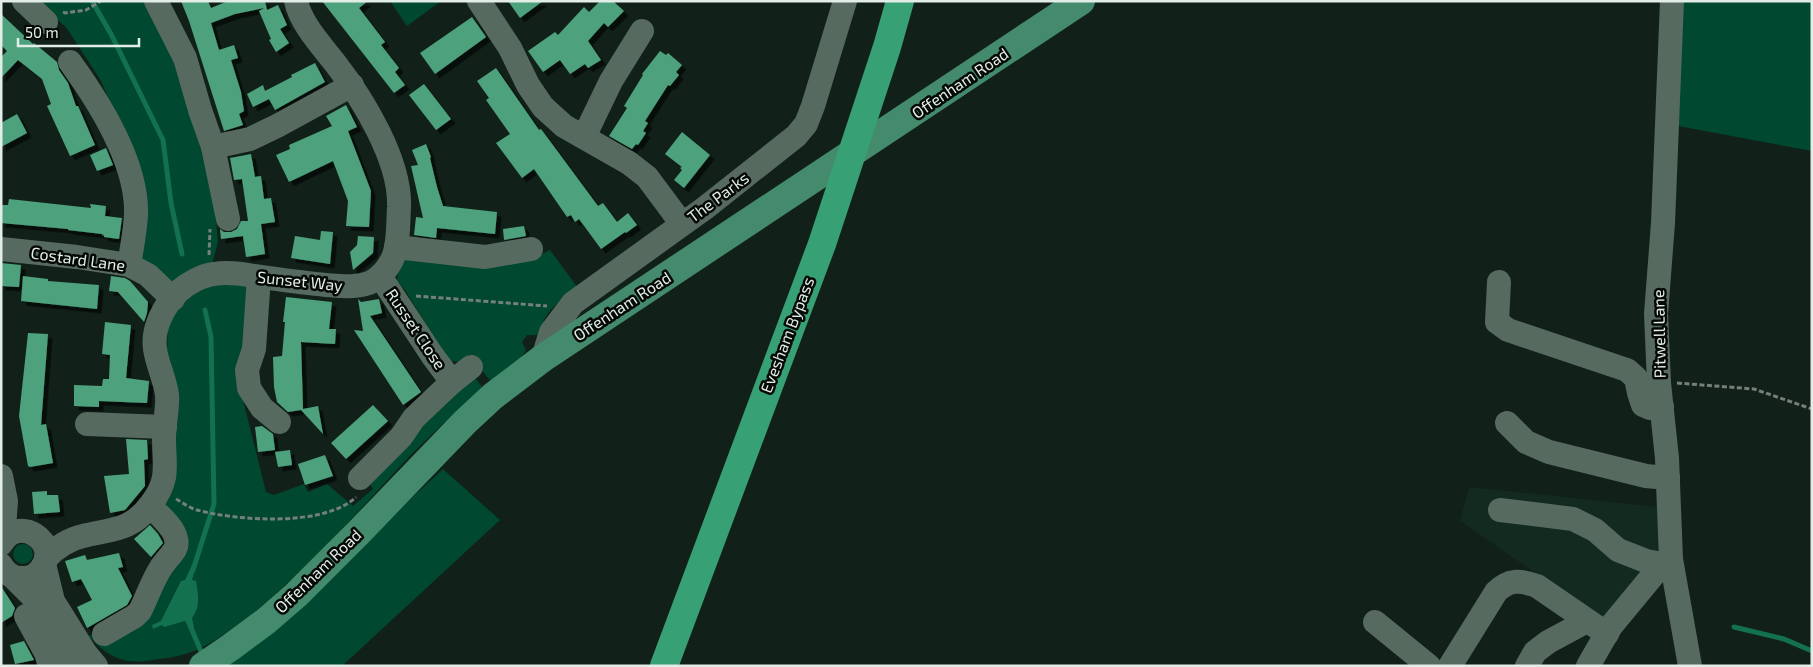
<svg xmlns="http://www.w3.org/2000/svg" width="1813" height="667" viewBox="0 0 1813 667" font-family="'Exo 2',sans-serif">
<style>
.built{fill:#122a1f}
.green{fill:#00482f}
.water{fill:#13714f}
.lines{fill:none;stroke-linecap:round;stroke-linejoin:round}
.stream{stroke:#13714f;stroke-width:5}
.building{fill:#4da17c;filter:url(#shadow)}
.path{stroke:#74817a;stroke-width:3;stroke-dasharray:5 2.5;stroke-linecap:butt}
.minor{stroke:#576a60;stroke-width:24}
.major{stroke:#448a6d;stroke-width:28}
.highway{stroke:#38a075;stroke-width:28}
.labels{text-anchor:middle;stroke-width:5;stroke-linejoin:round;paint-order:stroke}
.street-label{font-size:16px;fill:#e3ede7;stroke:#040906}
</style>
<defs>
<filter id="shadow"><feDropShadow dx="4.5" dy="4.5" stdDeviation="0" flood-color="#0009"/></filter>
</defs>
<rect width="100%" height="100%" fill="#112119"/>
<!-- built -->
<path class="built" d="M1469,487L1658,507L1664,557L1608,623L1460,521Z"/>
<!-- green -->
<g class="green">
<path d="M35,1H144L184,78L192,121L213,188L218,242L212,264L167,295L136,269L132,154L101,81L66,27Z"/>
<path d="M390,1H441L407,26Z"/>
<path d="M1682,1H1812V151L1678,126Z"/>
<path d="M550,250L578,288C566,297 551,306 544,320C541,326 543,330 537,335H527L522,342L526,350L521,358L492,383L470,355L460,362L451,361L444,354L405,290L397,281L398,272L407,255L532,259Z"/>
<path d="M225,284L252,287L243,400L266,492L274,495L304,484L308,492L327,484L353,506L373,489L370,484V477L473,375L483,388C458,411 432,433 408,458C355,514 306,573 244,620C225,634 205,649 182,655C175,657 167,658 159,659C128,665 111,661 89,636L97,632L104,642L169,568L162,510L175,440L178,393L167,350L168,327L178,309L192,295L212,285Z"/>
<path d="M443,469L500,520L342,666H219L309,593Z"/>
<circle cx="23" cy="554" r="10"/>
</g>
<!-- water -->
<path class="water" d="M192,565L196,566L192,580L196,581C198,594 201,607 192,618L194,627L190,629L185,621L164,627L162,625L153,629L152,625L161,621L181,581L185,580Z"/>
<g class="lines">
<!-- stream -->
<g class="stream">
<path d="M92,1L111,34L163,140L171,203L182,254"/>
<path d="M193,570L214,504L211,337L205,310"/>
<path d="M189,623L203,656"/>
<path d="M1734,627L1784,639L1812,651"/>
</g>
</g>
<!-- building -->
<g class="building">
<path d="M181,1H208L211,8L228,1H265L267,10L278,5L287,25L280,29L289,43L276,52L269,40L271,39L259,11L264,8L235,14L211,23L219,50L234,45L238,58L231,60L241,92L244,111L239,114L243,125L224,131L189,21Z"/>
<path d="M322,1H368L359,8L385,42L381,45L399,68L395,72L405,85L394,93Z"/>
<path d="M508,1H543L520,18Z"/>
<path d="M600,1H613L624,11L608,27L604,23L588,41L601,60L588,68L585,64L570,74L560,60L543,72L528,51L555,32L558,35L584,7L589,12Z"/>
<path d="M1,14L33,44L34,43L57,62L59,70L68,83L76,106H78L95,145L70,156L47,106L51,104L42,79L18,60L1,78V57L7,51L1,45Z"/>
<path d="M472,17L486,37L435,74L420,53Z"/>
<path d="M660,51L666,55L668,53L682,65L676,72L679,75L670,86L668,85L645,121L648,123L643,131L646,133L638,145L636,144L632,149L609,136L627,108L624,106L643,75L642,74Z"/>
<path d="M315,63L325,82L275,110L269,99L253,107L247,94L263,85L265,91L292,77L291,75Z"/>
<path d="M496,68L539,130L541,129L598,206L603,203L617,222L628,213L637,225L626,233L625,232L601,249L579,219L575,222L571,215L567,217L534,169L522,178L496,143L510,134L486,100L489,98L477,81Z"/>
<path d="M424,84L451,119L436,130L409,95Z"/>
<path d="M346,105L357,127L348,131L371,191L369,227L346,226L348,201L333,161L289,182L276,155L290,149L289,145L332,126L326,116Z"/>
<path d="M17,114L27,133L1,147V123Z"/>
<path d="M682,132L710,155L684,188L674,180L682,170L680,168L682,167L665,154Z"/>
<path d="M426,144L431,157L430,158L437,187L443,206L497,212L495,234L437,228L436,238L414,235L416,217L423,218L411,166L418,165L412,150Z"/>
<path d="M106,148L113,165L97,171L90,155Z"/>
<path d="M251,154L255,177L261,176L264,199L271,198L275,222L261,224L265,254L246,257L243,236L221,239L220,229L224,232H231L237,229L241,221H248L242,179L234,180L230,158Z"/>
<path d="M9,199L91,208L90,204L106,206L105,216L122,218L119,239L104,237V234L103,236L102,234L68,230V229L1,223V205H8Z"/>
<path d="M524,226L526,236L504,240L503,229Z"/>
<path d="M321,231L333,232L330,264L291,258L295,236L320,240Z"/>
<path d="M358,236L374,237L373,253L353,270L350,252L357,245Z"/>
<path d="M1,263L21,265L19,287L1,286Z"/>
<path d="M23,276L48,279V281L99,285L97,309L21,301Z"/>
<path d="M111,276L125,278L130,281L148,302L147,313L144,322L118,292L109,291Z"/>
<path d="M286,297L332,302L329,329H336L335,344L301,342L303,409L318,406L323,434L301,410L288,412L277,402L274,387L273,357L282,356L285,322H283Z"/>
<path d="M358,299L361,302L379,299L382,313L370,316L421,392L403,405L354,330L363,331Z"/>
<path d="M105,322L131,325L126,378L149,381L147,403L99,401V407L74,406V385L102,386L103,379H109L110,355L102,354Z"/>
<path d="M28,333L48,334L41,425L46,424L53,463L30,467L28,466L19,416Z"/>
<path d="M373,405L388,421L346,459L331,443Z"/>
<path d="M262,426L273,434L275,450L258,452L255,427Z"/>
<path d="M126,439L147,440L148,459L144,460L145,486L125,510L110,513L104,476L129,474Z"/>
<path d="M290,450L292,465L278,467L275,452Z"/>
<path d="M325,455L333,476L305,485L298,464Z"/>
<path d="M47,491V495H58L60,512L34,514L32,492Z"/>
<path d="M150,525L158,534L163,543L151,557L134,539Z"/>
<path d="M119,553L123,567L118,568L132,596L127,605L87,628L77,607L92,600L81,579L72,582L65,561L85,555L87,560Z"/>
<path d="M1,586L15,608L12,616L1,623Z"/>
<path d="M24,641L34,660L15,664L10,645Z"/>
</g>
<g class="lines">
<!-- path -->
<g class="path">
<path d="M63,12L65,13L86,10L101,1"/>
<path d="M209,255L210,229"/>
<path d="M416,296L547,306"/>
<path d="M1677,383L1754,389L1812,409"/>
<path d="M176,499C183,503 190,508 197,510C237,521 325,527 356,497"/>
</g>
<!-- minor -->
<g class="minor">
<path d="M24,1L46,22"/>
<path d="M156,1L185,58L200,110L213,147L228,219"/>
<path d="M479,1L510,48L528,85L543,107L564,126L629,163L647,177L682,224"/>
<path d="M1672,1L1663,223L1656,314L1659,383L1667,458L1671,559L1690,666"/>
<path d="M70,62C99,102 138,163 136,215C135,231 132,248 129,265"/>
<path d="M584,137L611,81L642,31"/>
<path d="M213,147L250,139L277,126L352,85"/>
<path d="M396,247L485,257L531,249"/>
<path d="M1,249L77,257L129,265L148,275L173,299"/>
<path d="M380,276L432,355L452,382L471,367"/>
<path d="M259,277L254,349L247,370L249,388L262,408L279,422"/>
<path d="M1499,282L1497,322L1508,330L1627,370L1636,378L1639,393L1643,405L1650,408L1662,407"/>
<path d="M543,358L551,332L573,303L705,208L796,136L806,124L813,106L845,1"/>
<path d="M1507,423L1526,442L1549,452L1646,476L1668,478"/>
<path d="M87,424L165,427"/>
<path d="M1,476L6,501L3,541"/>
<path d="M360,478L401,437L414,418L452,382"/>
<path d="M1500,510L1573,519L1595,530L1618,550L1646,561L1663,564"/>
<path d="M1,544C18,513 62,543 41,569C37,575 31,578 24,578C14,579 6,574 1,565"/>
<path d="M46,558C56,548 69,539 83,536C111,529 132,531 151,504C170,479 164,467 164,438C164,424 168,409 167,395C165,379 157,364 155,349C152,328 164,305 179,291C188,283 203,275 214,274C230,271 246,275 261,277C283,280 304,283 326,285C340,286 355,288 369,283C381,278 390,266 394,255C399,241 398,222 399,207C401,161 363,99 335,63C321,45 301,24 296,1"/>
<path d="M44,564L53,601L86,654L96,666"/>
<path d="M13,577L38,602L66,655L69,666"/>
<path d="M26,616L46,653L50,666"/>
<path d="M1375,622L1429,666"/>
<path d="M104,634L135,616L140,611C148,596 154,575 165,562C170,555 179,549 176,539C174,527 159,515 150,506"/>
<path d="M1450,666L1496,592C1509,579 1520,580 1537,586L1607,634"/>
<path d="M1527,666L1535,652L1548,642L1587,621"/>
<path d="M1588,666L1611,626L1654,574L1671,559"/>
</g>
<!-- major -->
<path class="major" d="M203,666L231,647L266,621L296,595L359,532L465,422L493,396L543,358L1081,1"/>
<!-- highway -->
<path class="highway" d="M664,666L822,244L887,47L900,1"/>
</g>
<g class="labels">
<!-- street labels -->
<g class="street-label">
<text transform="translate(960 83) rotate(-34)" y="6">Offenham Road</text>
<text transform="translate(718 197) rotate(-37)" y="6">The Parks</text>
<text transform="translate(78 259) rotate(8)" y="6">Costard Lane</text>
<text transform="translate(300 281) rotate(6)" y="6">Sunset Way</text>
<text transform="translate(622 306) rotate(-33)" y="6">Offenham Road</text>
<text transform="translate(416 329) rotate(56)" y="6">Russet Close</text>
<text transform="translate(1659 334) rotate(-91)" y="6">Pitwell Lane</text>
<text transform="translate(787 335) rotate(-69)" y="6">Evesham Bypass</text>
<text transform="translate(318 571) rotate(-44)" y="6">Offenham Road</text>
</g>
</g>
<!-- border -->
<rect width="1813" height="667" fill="none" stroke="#e3ede7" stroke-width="5"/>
<!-- scale -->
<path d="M18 38v8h121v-8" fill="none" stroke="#e3ede7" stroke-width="2.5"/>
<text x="25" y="38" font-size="15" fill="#e3ede7" stroke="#040906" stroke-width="4" paint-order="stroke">50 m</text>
</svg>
